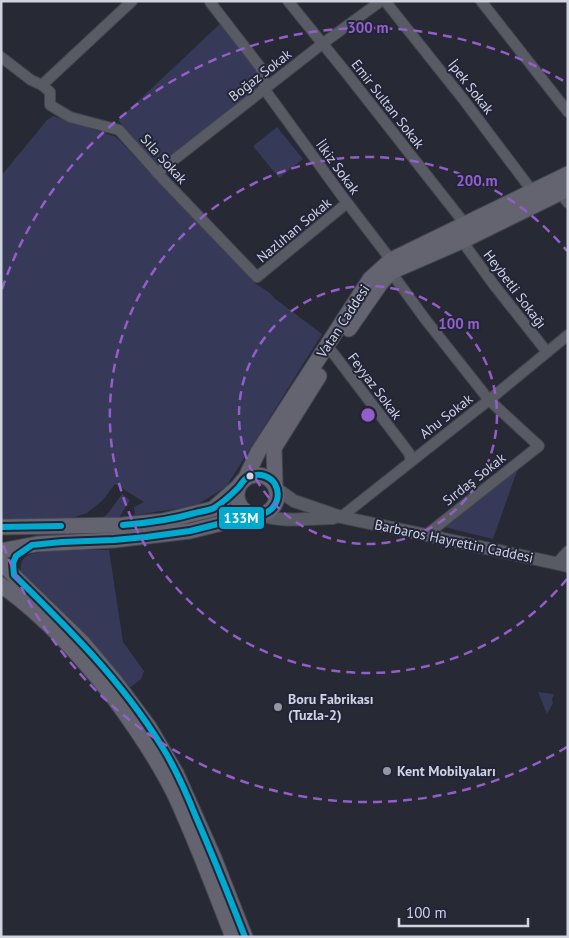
<svg xmlns="http://www.w3.org/2000/svg" width="569" height="938" viewBox="0 0 569 938" font-family="'PT Sans',sans-serif">
<style>
.green{fill:#363a58}
.lines{fill:none;stroke-linecap:round;stroke-linejoin:round}
.minor-casing{stroke:#43454f;stroke-width:12}
.tertiary-casing{stroke:#43454f;stroke-width:14}
.primary-casing{stroke:#43454f;stroke-width:17}
.minor{stroke:#595b64;stroke-width:10}
.tertiary{stroke:#595b64;stroke-width:12}
.primary{stroke:#636470;stroke-width:15}
.bus-1-casing{stroke:#222539;stroke-width:10}
.bus-1{stroke:#00a9ce;stroke-width:6}
.ring{fill:none;stroke:#945ec9;stroke-width:2.5;stroke-dasharray:9 6}
.bus-dot{fill:#d0d3e0;stroke:#222539;stroke-width:2}
.poi-dot{fill:#9598a4;stroke:#222539;stroke-width:2}
.labels{text-anchor:middle;stroke-width:4;stroke-linejoin:round;paint-order:stroke}
.street-label{font-size:14px;fill:#d0d3e0;stroke:#222539}
.poi-label{font-size:14px;font-weight:bold;fill:#d0d3e0;stroke:#222539;text-anchor:start}
.centre{fill:#945ec9;stroke:#222539;stroke-width:2.5}
.ring-label{font-size:15px;text-anchor:middle;font-weight:bold;fill:#945ec9;stroke:#222539;stroke-width:4;stroke-linejoin:round;paint-order:stroke}
.line-badge{stroke:#222539;stroke-width:2}
.badge-label{font-size:14px;text-anchor:middle;font-weight:bold;fill:#fff}
</style>
<rect width="100%" height="100%" fill="#272934"/>
<!-- green -->
<g class="green">
<path d="M222,22L259,69L256,89L157,166L118,120Z"/>
<path d="M53,116L116,137L256,284L270,293L274,298L322,334L226,487L195,506L135,515L134,507L144,502L115,484L103,500L87,513L60,522L1,521V176L47,120Z"/>
<path d="M277,127L303,159L279,178L253,146Z"/>
<path d="M518,468L493,539L444,527Z"/>
<path d="M122,494L130,500L117,521H107L103,518L109,512Z"/>
<path d="M109,550L123,642L144,671L141,679L128,689L22,577C20,569 19,561 27,556C38,549 93,550 109,550Z"/>
<path d="M538,692L554,694L552,699L553,703L547,714Z"/>
</g>
<g class="lines">
<defs>
<g id="minor">
<path d="M288,1L344,70L465,224"/>
<path d="M385,1L463,99L533,192"/>
<path d="M481,1L568,112"/>
<path d="M210,2L261,68L265,90L342,196L391,260"/>
<path d="M1,57L31,80L42,85L50,92V105L70,117L119,130L163,179L257,277L347,203"/>
<path d="M42,85L132,1"/>
<path d="M157,173L322,44L381,1"/>
<path d="M560,193L568,203"/>
<path d="M462,241L494,285L547,352"/>
<path d="M391,272L425,319L489,400L539,446L426,535"/>
<path d="M333,353L409,453L411,461"/>
<path d="M341,517L489,400L568,335"/>
<path d="M557,563L568,551"/>
</g>
<g id="tertiary">
<path d="M277,489L294,501L341,517L426,535L568,566"/>
<path d="M261,515C283,523 310,518 333,518"/>
</g>
<g id="primary">
<path d="M349,329L381,283L391,272L462,241L568,189"/>
<circle cx="257" cy="495" r="20"/>
<path d="M246,477L258,452L370,279L391,260L568,174"/>
<path d="M275,484L274,448L319,376"/>
<path d="M1,527L123,525L163,521L213,509L238,487"/>
<path d="M1,551L37,544L114,540L190,531L254,515"/>
<path d="M1,562L18,580L83,643L114,680L149,727L176,773L214,858L245,937"/>
<path d="M1,585C45,617 79,654 113,697C136,728 157,759 174,793C196,840 214,889 233,937"/>
</g>
</defs>
<!-- minor casing -->
<use href="#minor" class="minor-casing"/>
<!-- tertiary casing -->
<use href="#tertiary" class="tertiary-casing"/>
<!-- primary casing -->
<use href="#primary" class="primary-casing"/>
<!-- minor -->
<use href="#minor" class="minor"/>
<!-- tertiary -->
<use href="#tertiary" class="tertiary"/>
<!-- primary -->
<use href="#primary" class="primary"/>
<defs>
<g id="bus-1">
<path d="M123,525C148,523 171,520 195,513C201,511 208,511 214,508C222,503 231,495 238,488C242,484 244,477 251,476C260,473 270,476 275,484C281,495 277,508 265,513C262,515 258,515 254,515L190,531L146,537L114,540L62,542L32,545L16,556L13,563L14,575C68,628 121,680 161,745C175,767 186,792 196,817C213,856 229,896 245,937"/>
<path d="M1,527L61,526"/>
</g>
</defs>
<!-- bus-1 casing -->
<use href="#bus-1" class="bus-1-casing"/>
<!-- bus-1 -->
<use href="#bus-1" class="bus-1"/>
</g>
<!-- distance rings -->
<g class="ring">
<circle cx="368" cy="415" r="129"/>
<path d="M567 579A258 258 0 1 1 567 251"/>
<path d="M567 747A387 387 0 0 1 2 541M2 289A387 387 0 0 1 567 83"/>
</g>
<!-- markers -->
<circle class="bus-dot" cx="250" cy="476" r="4.5"/>
<g class="poi-dot">
<circle cx="278" cy="707" r="5"/>
<circle cx="387" cy="771" r="5"/>
</g>
<g class="labels">
<!-- street labels -->
<g class="street-label">
<text transform="translate(260 75) rotate(-38)" y="5">Boğaz Sokak</text>
<text transform="translate(471 87) rotate(52)" y="5">İpek Sokak</text>
<text transform="translate(388 104) rotate(52)" y="5">Emir Sultan Sokak</text>
<text transform="translate(164 159) rotate(48)" y="5">Sıla Sokak</text>
<text transform="translate(338 167) rotate(54)" y="5">İlkiz Sokak</text>
<text transform="translate(294 230) rotate(-40)" y="5">Nazlıhan Sokak</text>
<text transform="translate(515 289) rotate(53)" y="5">Heybetli Sokağı</text>
<text transform="translate(343 321) rotate(-57)" y="5">Vatan Caddesi</text>
<text transform="translate(375 386) rotate(53)" y="5">Feyyaz Sokak</text>
<text transform="translate(446 416) rotate(-38)" y="5">Ahu Sokak</text>
<text transform="translate(474 479) rotate(-38)" y="5">Sırdaş Sokak</text>
<text transform="translate(454 541) rotate(12)" y="5">Barbaros Hayrettin Caddesi</text>
</g>
<!-- poi labels -->
<g class="poi-label">
<text x="288" y="704">Boru Fabrikası<tspan x="288" dy="16">(Tuzla-2)</tspan></text>
<text x="397" y="776">Kent Mobilyaları</text>
</g>
</g>
<circle cx="368" cy="415" r="8" class="centre"/>
<g class="ring-label">
<text x="368" y="33">300 m</text>
<text x="477" y="186">200 m</text>
<text x="459" y="329">100 m</text>
</g>
<rect class="line-badge" x="218" y="506" width="47" height="24" rx="5" fill="#00a9ce"/>
<g class="badge-label">
<text x="241" y="523">133M</text>
</g>
<!-- border -->
<rect width="569" height="938" fill="none" stroke="#d0d3e0" stroke-width="5"/>
<!-- scale -->
<path d="M399 918v8h129v-8" fill="none" stroke="#d0d3e0" stroke-width="2.5"/>
<text x="406" y="918" font-size="15" fill="#d0d3e0" stroke="#222539" stroke-width="4" paint-order="stroke">100 m</text>
</svg>
